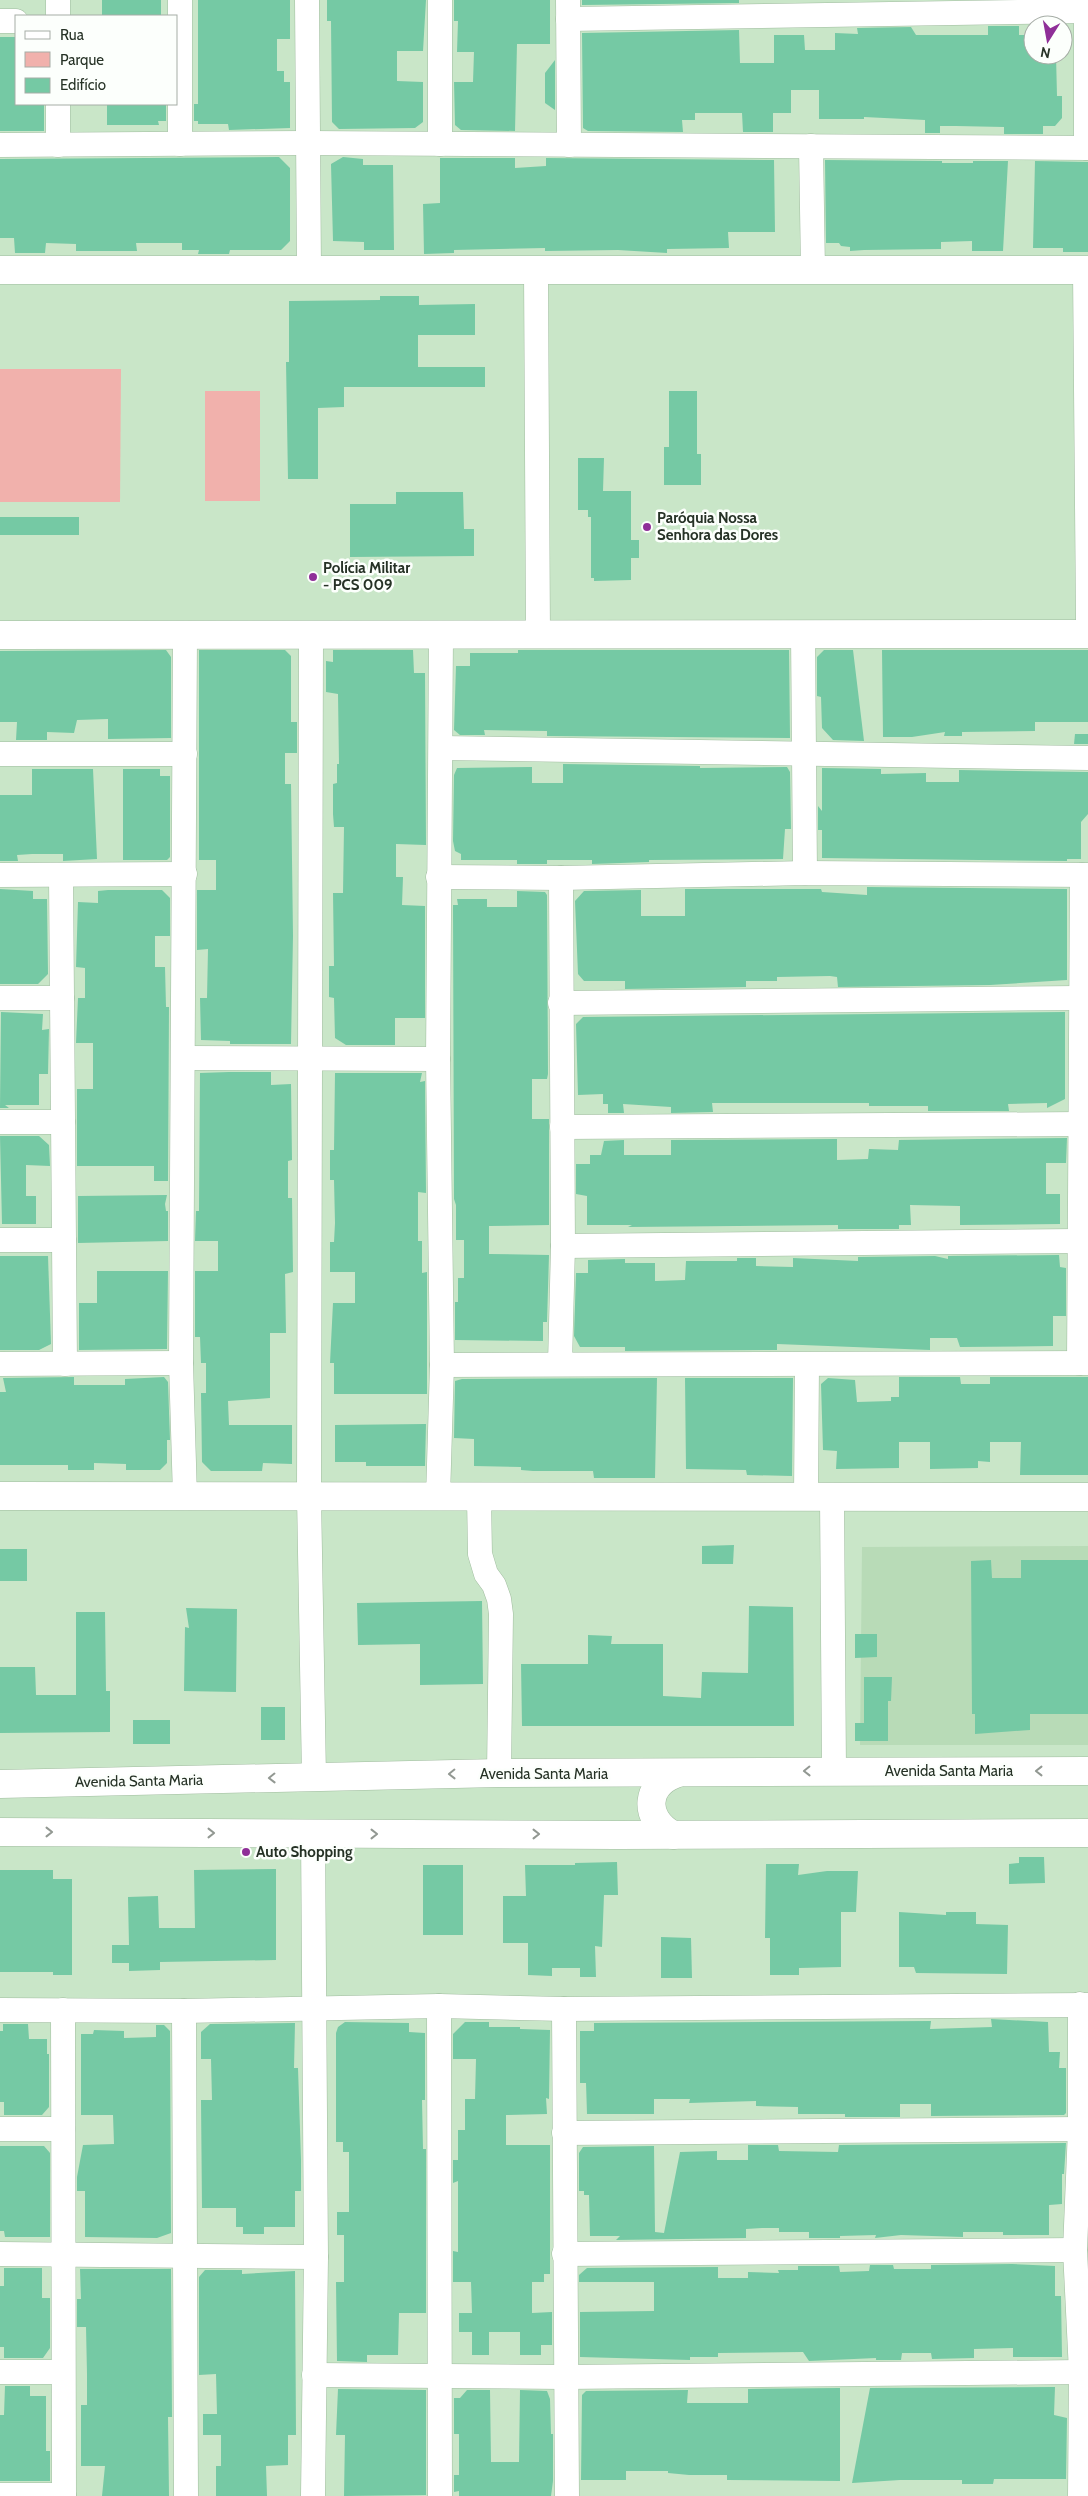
<svg xmlns="http://www.w3.org/2000/svg" width="1088" height="2496" viewBox="0 0 1088 2496" font-family="Cabin,sans-serif">
<style>
.built{fill:#b8dbb7}
.green{fill:#f1b1ac}
.building{fill:#75c9a4}
.lines{fill:none;stroke-linecap:round;stroke-linejoin:round}
.street-casing{stroke:#a0bc9f;stroke-width:25}
.secondary-casing{stroke:#a0bc9f;stroke-width:29}
.street{stroke:#fff;stroke-width:24}
.secondary{stroke:#fff;stroke-width:28}
.oneway{stroke:#929892}
.poi-dot{fill:#8f2f98;stroke:#fcfffc;stroke-width:2}
.labels{text-anchor:middle;stroke-width:5;stroke-linejoin:round;paint-order:stroke}
.poi-label{font-size:15px;font-weight:bold;fill:#263226;stroke:#fcfffc;text-anchor:start}
.street-label{font-size:15px;fill:#263226;stroke:#fcfffc}
</style>
<rect width="100%" height="100%" fill="#c9e6c8"/>
<!-- built -->
<path class="built" d="M1088,1546V1745H860L862,1547Z"/>
<!-- green -->
<g class="green">
<path d="M0,369H121L120,502H0Z"/>
<rect x="205" y="391" width="55" height="110"/>
</g>
<!-- building -->
<g class="building">
<rect x="102" y="0" width="59" height="16"/>
<path d="M198,0H290V39H277V71H284V82H290V128L229,130L228,124H198V121H194V104H198Z"/>
<path d="M327,0H426L423,51H397V81L423,82V122L415,128L339,129L332,122L331,21H327Z"/>
<path d="M454,0H550V44H517L515,131L461,130L455,125L454,82H473L474,52H457L458,21H454Z"/>
<path d="M582,0H739V3L582,5Z"/>
<path d="M988,26H1019V35H1033V55H1056L1057,96H1062V118L1055,126H1043V134H1004V127L956,126H940V133H925V120L864,117V119H819V90H791V113H773V132H743L742,113H695V120H682L683,132L588,131L583,128L582,33L739,30L740,63H774V35H804L805,50H835V33L858,34L857,28L911,27L916,35H988Z"/>
<path d="M0,37H16V104H44V131H0Z"/>
<path d="M555,60V110L545,103V73Z"/>
<path d="M107,104H166V121H158L159,125H107Z"/>
<path d="M279,157L290,168V241L281,250H230L229,254H198L199,250H182V243H136L137,251H76V244L46,243L45,253H15L14,238H0V159Z"/>
<path d="M343,157L363,159V165H393L394,250H364V242L333,241L331,164Z"/>
<path d="M440,158H515V168L546,166V158L774,160L775,232H728L729,248L667,249V253L618,250L545,251V248L454,250V253L424,254L423,204L440,203Z"/>
<path d="M825,160L942,161V163H973V161H1008L1003,251H972V241L941,242V249L864,250L850,251V247L841,246L839,243H826Z"/>
<path d="M1035,161L1088,162V252H1063V248H1033Z"/>
<path d="M380,296H419V305L475,304V335H418V367H485V387H344V407L318,408V479H288L286,362H289V301L380,300Z"/>
<path d="M669,391H697V454H701V485H664V447H669Z"/>
<path d="M578,458H604L603,491H631V540H639V558H631V580L594,581V578H591V517H588V510H578Z"/>
<path d="M396,492H463L464,529H474V556L350,557V504H396Z"/>
<rect x="0" y="517" width="79" height="18"/>
<path d="M166,650L171,657V738L108,739V719L77,720L74,733L47,732V740H16L17,722H0V651Z"/>
<path d="M199,650H285L291,656V722H297V753H285V784H291L293,936L291,1044H230V1041L201,1040L200,998H207L208,949L197,950V890H216V860H199Z"/>
<path d="M333,650H413L414,673H425L426,845L396,844V877H403L402,905L425,906V1018H395V1045H346L335,1038L334,998L329,997V966H334L333,893H343L344,827H334L333,814V784L337,783V764H339L338,694L326,692V661L333,662Z"/>
<path d="M518,650H789L790,738L547,736V731L484,730L485,735H460L454,730L456,666H470V653H518Z"/>
<path d="M824,650H853L864,741L833,740L822,728L821,697L817,696V657Z"/>
<path d="M882,650H1088V722H1035V731L962,732V736H944L945,732L912,737H883Z"/>
<path d="M1075,734H1088V744H1074Z"/>
<path d="M563,764L700,766V768L787,767L790,772L791,829H785L783,859L649,860V862L592,864V860H547V864H517V860H461V854L455,851L453,841L454,775L457,768L532,767V783H563Z"/>
<path d="M822,768L881,769V774L926,773V782H959V770L1088,772V814L1081,822V859H1067V861L822,858V830H818V806L822,811Z"/>
<path d="M32,769H93L97,859L63,861V854H32L17,855L18,861H0V795H32Z"/>
<path d="M123,769H160V776H170V857L167,860H123Z"/>
<path d="M867,887L1067,889V980L990,985L838,987L837,977L830,976L777,977V981H746V987L625,989V981H584L578,974L575,901L584,891L641,890V916H685V889H821L822,892L867,895Z"/>
<path d="M0,889L33,891V899H47L48,974L38,984H0Z"/>
<path d="M108,890H162L170,898V936H155V967H165L166,1007H169L168,1181H154V1166H77V1089H93V1043H76L78,998H85V968L76,967L78,902L98,903V891Z"/>
<path d="M517,891L545,892L547,895L548,1074L547,1079H532V1119H549V1225L489,1226V1254L549,1255L547,1322H543V1341L455,1340V1302H458V1278H464V1240H456V1205L454,1199L453,905H458L457,899H487V907H517Z"/>
<path d="M1,1012L43,1014L42,1030L49,1029L48,1074H39V1105H5L9,1108H0Z"/>
<path d="M1065,1012V1099L1047,1108V1103L1008,1104L1009,1111H928V1106H869V1103H712L713,1112L671,1113V1107L623,1104L624,1113H608V1104H603V1094L578,1095L576,1024L583,1017Z"/>
<path d="M229,1072H271V1085L291,1084L292,1160L288,1161V1198H292L293,1272L285,1274L286,1333H270V1398L228,1401L229,1425H292V1464L263,1463L262,1471H211L202,1462L201,1393H206V1363H201L200,1337H195V1271H218V1241H195L196,1211H199L200,1073Z"/>
<path d="M335,1073H422L420,1082L425,1081L426,1193L418,1192V1241H422V1273L427,1272V1394H334V1363H330L333,1303H355V1272H330V1242H334L335,1223L334,1180H330V1150H334Z"/>
<path d="M0,1136H39L49,1145L50,1166L26,1165V1196H36V1224H2Z"/>
<path d="M1067,1138L1066,1163H1046V1194H1060V1224L960,1225V1206L910,1205L911,1225H899V1229H838V1225L628,1227L632,1225H587V1196L576,1194V1164H590V1155H601L604,1141L624,1140V1155H671V1140L837,1139V1160L868,1159L869,1149L898,1150L899,1140Z"/>
<path d="M167,1195L165,1204L166,1211H168V1241L78,1243V1196Z"/>
<path d="M1059,1255L1060,1267L1066,1268V1316H1053V1346L960,1347L957,1338H930V1350L777,1344V1350L625,1351V1347H580L574,1336L576,1273H588V1260L625,1259V1263H655V1281L685,1280L686,1261H737V1258H756V1266L793,1267V1258L858,1261V1257L935,1256L948,1259V1256Z"/>
<path d="M0,1256H48L51,1344L39,1350H0Z"/>
<path d="M97,1271H168L167,1349L79,1350V1303H97Z"/>
<path d="M74,1377V1385H125V1379L164,1377L168,1382L170,1440H167V1463L160,1470H126V1464L94,1463V1470H68V1465H0V1392H6L3,1378Z"/>
<path d="M899,1377H960L961,1384H990V1377H1088V1475H1020L1021,1442H990V1462L978,1461V1468L930,1469V1442H899V1468L836,1469L837,1451L823,1450L821,1384L828,1378L855,1380L857,1402L891,1401V1397H899Z"/>
<path d="M657,1378L655,1478H594L593,1471H533L521,1470V1467L474,1466V1439L454,1438L455,1381L462,1379Z"/>
<path d="M685,1378H793L792,1476L747,1475L746,1470L686,1469Z"/>
<path d="M426,1424L425,1466H366V1462H335V1425Z"/>
<path d="M734,1545L733,1564H702V1546Z"/>
<rect x="0" y="1549" width="27" height="32"/>
<path d="M991,1560L992,1578H1021V1560H1088V1714H1030V1730L975,1734V1714H972L971,1561Z"/>
<path d="M482,1601L483,1684L420,1685V1644L358,1645L357,1603Z"/>
<path d="M749,1606L793,1607L794,1726H522L521,1664H588V1635L612,1636L611,1644H663V1696L701,1698L702,1672L748,1673Z"/>
<path d="M186,1608L237,1609L236,1692L184,1691L185,1627L189,1628Z"/>
<path d="M76,1612H105L106,1691H110V1732L0,1733V1667H35L36,1695H76Z"/>
<path d="M855,1634H877V1657L855,1658Z"/>
<path d="M864,1677H892L891,1701H888V1741H855V1723H864Z"/>
<rect x="261" y="1707" width="24" height="33"/>
<rect x="133" y="1720" width="37" height="24"/>
<path d="M1019,1857H1044L1045,1883L1009,1884V1864L1019,1863Z"/>
<path d="M617,1862L618,1895H604L602,1947L595,1946L596,1977H580V1968H552V1976L528,1975V1943H503V1896H526L525,1865H575V1863Z"/>
<path d="M766,1864H799L798,1875L827,1871H858L856,1912H841V1967L799,1968V1975H770V1938H765Z"/>
<rect x="423" y="1865" width="40" height="70"/>
<path d="M276,1869V1960L160,1962V1970L129,1971V1963H112V1945H129L128,1897L158,1896L159,1928H195L194,1870Z"/>
<path d="M0,1870H53V1879H72V1975H53V1972H0Z"/>
<path d="M899,1912L946,1915V1912H976V1924L1008,1925L1007,1974L916,1973L914,1967H899Z"/>
<path d="M661,1937L691,1938L692,1978H661Z"/>
<path d="M991,2019L1048,2022L1049,2052H1060L1059,2068H1066V2113L1064,2115L931,2116V2104H900V2117H845V2114H798V2107L756,2106V2101L689,2103L690,2099H654V2114H587L586,2083H580V2031H594V2023L931,2021L930,2029L992,2027Z"/>
<path d="M345,2022L409,2023V2032L425,2033V2100H422L423,2149H426V2313H399L398,2355H367V2362L337,2361L336,2282H344V2235H337V2212H349V2152H343V2142H336V2033L338,2027Z"/>
<path d="M465,2022H489V2027H520V2029L550,2030L549,2099L546,2098L547,2114L506,2115V2145H550V2274H544V2282H532V2313L552,2312V2345H541V2355H520V2332H489V2355H472V2332H459V2313H472L471,2282H453V2251L458,2252V2181L453,2183V2160H458V2130H465V2099H475L476,2059H453V2034Z"/>
<path d="M295,2023L294,2068H298L301,2160V2191H295V2227H264V2234H243V2227H236V2208H202L201,2100H212L211,2059H201V2032L210,2024Z"/>
<path d="M3,2024H28L29,2039H47V2054H49V2107L42,2115H4V2102H0V2031H3Z"/>
<path d="M156,2025H164L170,2031L171,2233L157,2238L85,2237V2191H77V2177L83,2145L114,2144L113,2115H81V2034H93L94,2030L124,2031V2038L156,2037Z"/>
<path d="M1066,2143L1064,2174H1062V2204L1049,2205V2235H1003V2232H963V2237L901,2235L875,2238L876,2235L840,2236V2238H809V2232H779V2228H762L746,2229V2238L616,2240L620,2236H590L589,2195H584V2191H579V2153L583,2147L654,2146L655,2232L664,2233L680,2152L717,2151V2160H748V2145H778L779,2151L838,2152L839,2145Z"/>
<path d="M0,2146H44L50,2153V2237H5L4,2231H0Z"/>
<path d="M1012,2264L1055,2266V2296H1061L1062,2357H1013V2348L974,2349V2358L932,2359L931,2353H902L901,2360H876V2358L809,2361L803,2352L718,2353V2357H690V2360L580,2357V2312L654,2311V2282H579V2275L587,2268L718,2267V2278H748V2272L779,2273L778,2270H798V2266H839L840,2272L869,2271L870,2265H893L894,2269H931V2265Z"/>
<path d="M4,2268H42V2298H50V2348L43,2358H4V2347H0V2286H4Z"/>
<path d="M80,2269H171L172,2417H168L169,2496H102L105,2466H81V2405H87V2374L86,2327H77V2299H81Z"/>
<path d="M205,2270H242V2274L295,2271L296,2435H288V2465L266,2466L267,2496H216V2466H221V2435H203V2414H217L216,2374L199,2375V2277Z"/>
<path d="M5,2386H30V2396H46V2451H50V2481H0V2415H4Z"/>
<path d="M1055,2387L1054,2415L1067,2418L1066,2479H994L993,2484H962V2480H900L852,2483L870,2388Z"/>
<path d="M840,2388V2481L727,2480V2475H689L668,2473V2471H626V2480H581L582,2395L586,2391L688,2390L687,2403H748V2389Z"/>
<path d="M338,2389L426,2390V2495L344,2496L345,2435H336Z"/>
<path d="M467,2390H490L491,2462H519L520,2390L547,2391L550,2399L551,2434H553V2481L551,2496H459V2491L454,2492V2475H459V2434H454V2398H460Z"/>
</g>
<g class="lines">
<defs>
<g id="street">
<path d="M58,0V16"/>
<path d="M307,0L309,270"/>
<path d="M568,0L569,145"/>
<path d="M568,19L1086,11"/>
<path d="M0,21H16"/>
<path d="M180,144V0"/>
<path d="M440,144V0"/>
<path d="M0,145L308,143L1088,148"/>
<path d="M58,145V104"/>
<path d="M811,146L813,270"/>
<path d="M1086,148V0"/>
<path d="M536,270L538,635"/>
<path d="M1085,270L1088,622"/>
<path d="M803,633L805,873"/>
<path d="M185,635L181,1363L185,1497"/>
<path d="M311,635L309,1496L314,1777"/>
<path d="M441,748L1088,758"/>
<path d="M0,754H185"/>
<path d="M0,875L185,874"/>
<path d="M61,875L65,1364"/>
<path d="M438,877L561,878L805,873L1088,875"/>
<path d="M0,998H62"/>
<path d="M560,1003L1080,998"/>
<path d="M184,1058L438,1059"/>
<path d="M0,1122H63"/>
<path d="M562,1127L1081,1124"/>
<path d="M0,1240H64"/>
<path d="M563,1246L1079,1241"/>
<path d="M1079,1363L1082,875"/>
<path d="M0,1364L181,1363"/>
<path d="M560,1364L563,1246L561,878"/>
<path d="M442,1365L1088,1363"/>
<path d="M806,1496L807,1365"/>
<path d="M438,1497L442,1365L438,1059L441,636"/>
<path d="M479,1497L480,1554L486,1574L494,1585L499,1599L501,1614L499,1773"/>
<path d="M832,1497L834,1770"/>
<path d="M313,1833L316,2257L313,2496"/>
<path d="M1080,2004V2129L1075,2250L1081,2372L1080,2496"/>
<path d="M439,2006L440,2496"/>
<path d="M564,2009L567,2496"/>
<path d="M0,2010L184,2011L439,2006L564,2009L1088,2005"/>
<path d="M63,2010L64,2496"/>
<path d="M184,2011L186,2496"/>
<path d="M0,2129H63"/>
<path d="M564,2133L1080,2129"/>
<path d="M0,2254L316,2257"/>
<path d="M564,2254L1075,2250"/>
<path d="M0,2372H63"/>
<path d="M314,2375L565,2377L1081,2372"/>
<path d="M0,2495H64"/>
</g>
<g id="secondary">
<path d="M0,270H1088"/>
<path d="M0,635L1088,634"/>
<path d="M0,1496L1088,1497"/>
<path d="M0,1784L499,1773L1088,1771"/>
<path d="M0,1832L617,1835L1088,1833"/>
<path d="M673,1835C642,1818 645,1784 678,1773"/>
</g>
</defs>
<!-- street casing -->
<use href="#street" class="street-casing"/>
<!-- secondary casing -->
<use href="#secondary" class="secondary-casing"/>
<!-- street -->
<use href="#street" class="street"/>
<!-- secondary -->
<use href="#secondary" class="secondary"/>
</g>
<!-- one-way arrows -->
<defs><path id="oneway-chevron" d="M-2-3.5L2.5 0L-2 3.5" fill="none" stroke-width="1.6" stroke-linecap="round" stroke-linejoin="round" transform="scale(1.25)"/></defs>
<g class="oneway">
<use href="#oneway-chevron" transform="translate(807 1771) rotate(179)"/>
<use href="#oneway-chevron" transform="translate(1039 1771) rotate(-180)"/>
<use href="#oneway-chevron" transform="translate(452 1774) rotate(179)"/>
<use href="#oneway-chevron" transform="translate(272 1778) rotate(179)"/>
<use href="#oneway-chevron" transform="translate(49 1832)"/>
<use href="#oneway-chevron" transform="translate(211 1833)"/>
<use href="#oneway-chevron" transform="translate(374 1834)"/>
<use href="#oneway-chevron" transform="translate(536 1834)"/>
</g>
<!-- markers -->
<g class="poi-dot">
<circle cx="647" cy="527" r="5"/>
<circle cx="313" cy="577" r="5"/>
<circle cx="246" cy="1852" r="5"/>
</g>
<g class="labels">
<!-- poi labels -->
<g class="poi-label">
<text x="657" y="523">Paróquia Nossa<tspan x="657" dy="17">Senhora das Dores</tspan></text>
<text x="323" y="573">Polícia Militar<tspan x="323" dy="17">- PCS 009</tspan></text>
<text x="256" y="1857">Auto Shopping</text>
</g>
<!-- street labels -->
<g class="street-label">
<text x="949" y="1776">Avenida Santa Maria</text>
<text x="544" y="1779">Avenida Santa Maria</text>
<text transform="translate(139 1781) rotate(-1)" y="5">Avenida Santa Maria</text>
</g>
</g>
<!-- legend -->
<rect x="15" y="15" width="162" height="90" fill="#fcfffc" stroke="#a6ada6"/>
<rect x="25" y="31" width="25" height="8" fill="#ffffff" stroke="#a6ada6"/>
<text x="60" y="40" font-size="15" fill="#263226">Rua</text>
<rect x="25" y="52" width="25" height="15" fill="#f1b1ac" stroke="#a6ada6"/>
<text x="60" y="65" font-size="15" fill="#263226">Parque</text>
<rect x="25" y="78" width="25" height="15" fill="#75c9a4" stroke="#a6ada6"/>
<text x="60" y="90" font-size="15" fill="#263226">Edifício</text>
<!-- north arrow -->
<g transform="translate(1048 40) rotate(191)"><circle r="24" fill="#fcfffc" stroke="#a6ada6"/>
<path d="M0-4L9 19L0 12L-9 19Z" fill="#8f2f98"/>
<text y="-8" font-size="14" font-weight="bold" text-anchor="middle" fill="#263226">N</text>
</g>
</svg>
